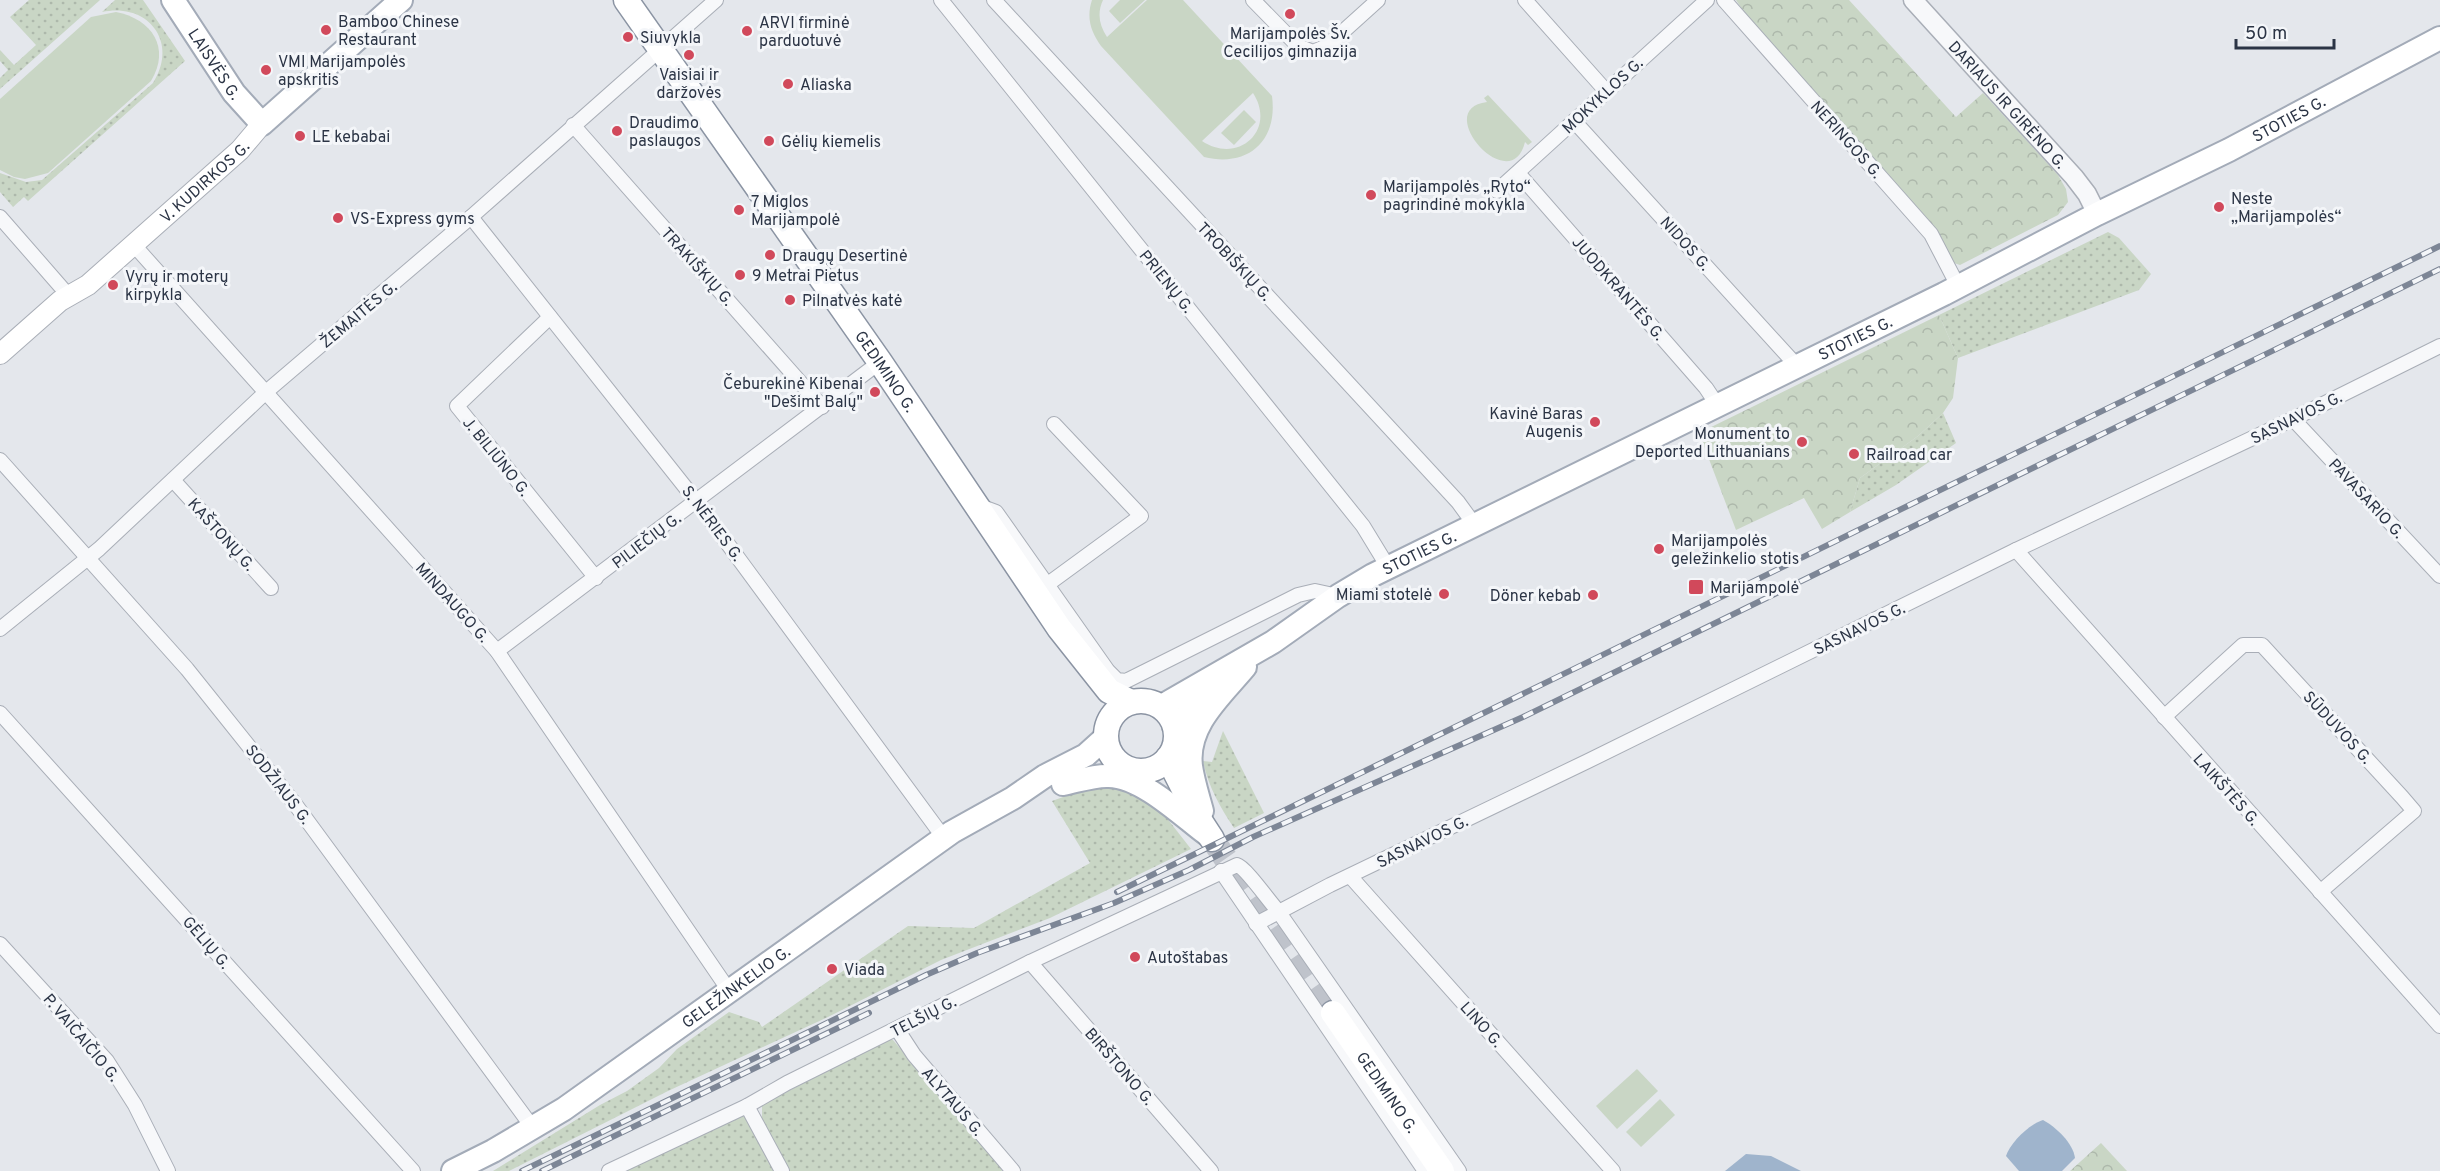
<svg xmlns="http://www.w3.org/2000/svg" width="2440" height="1171" viewBox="0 0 2440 1171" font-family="Overpass,sans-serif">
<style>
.grass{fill:url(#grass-dots)}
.forest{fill:url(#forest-crowns)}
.pitch{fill:#c9d6c5;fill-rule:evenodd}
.water{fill:#9fb4cc}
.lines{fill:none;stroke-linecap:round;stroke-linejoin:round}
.trunk-tunnel{stroke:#bfc3cb;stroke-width:24;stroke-dasharray:24 12;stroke-linecap:butt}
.minor-casing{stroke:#a9aeb7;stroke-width:16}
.tertiary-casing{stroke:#a9aeb7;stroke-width:21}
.secondary-casing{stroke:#a9aeb7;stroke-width:22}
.primary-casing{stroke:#a3abb8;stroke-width:26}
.trunk-casing{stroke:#8b94a3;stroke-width:27}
.minor{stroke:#f7f8fa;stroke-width:14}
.tertiary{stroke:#f7f8fa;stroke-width:18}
.secondary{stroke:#fff;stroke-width:20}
.primary{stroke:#fff;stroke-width:22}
.trunk{stroke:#fff;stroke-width:24}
.rail-casing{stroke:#7d8696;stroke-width:6}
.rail{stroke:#f4f6f9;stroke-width:4;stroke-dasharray:11;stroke-linecap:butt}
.poi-dot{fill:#d1495b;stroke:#f4f6f9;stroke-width:2}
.labels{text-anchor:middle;stroke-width:6;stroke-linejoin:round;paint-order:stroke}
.poi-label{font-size:16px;fill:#2b3445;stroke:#f4f6f9;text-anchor:start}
.street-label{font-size:16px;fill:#2b3445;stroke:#f4f6f9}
</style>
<defs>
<pattern id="grass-dots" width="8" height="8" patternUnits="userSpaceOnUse" patternTransform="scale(1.5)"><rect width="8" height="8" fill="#c9d6c5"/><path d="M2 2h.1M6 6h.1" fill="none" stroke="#adb8ab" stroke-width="1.8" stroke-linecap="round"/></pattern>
<pattern id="forest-crowns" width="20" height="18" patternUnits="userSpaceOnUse" patternTransform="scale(1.5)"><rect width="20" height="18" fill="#c9d6c5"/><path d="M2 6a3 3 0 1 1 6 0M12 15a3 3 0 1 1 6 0" fill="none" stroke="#adb8ab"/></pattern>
</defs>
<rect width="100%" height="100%" fill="#e4e7ec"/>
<!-- grass -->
<g class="grass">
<path d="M29,0H100L0,89V78L8,70L0,61V50L14,65L36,45L10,17Z"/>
<path d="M115,0H143L185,61L28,201L24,197L13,207L0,192V173L26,182L42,180L153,83C179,43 149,2 102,12Z"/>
<path d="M2108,232L2119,238L2151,274L2139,290L1958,358L1939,315Z"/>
<path d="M1943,413L1956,443L1896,485L1850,512L1860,478L1918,436Z"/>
<path d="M1223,731L1264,813L1234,828C1220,807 1208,786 1203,761L1212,762Z"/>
<path d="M1102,783L1141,795L1159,808L1191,849L1050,918L941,960L828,1017L668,1091L509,1171H493L600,1105L627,1091L659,1068L677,1049L729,1012L759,1022L762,1027L908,926L974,928L1090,863L1052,801Z"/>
<path d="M887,1039L893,1040L998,1162L1002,1171H788L762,1121V1105Z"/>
<path d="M741,1115L747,1118L775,1171H621Z"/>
</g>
<!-- forest -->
<g class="forest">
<path d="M1736,0H1849L1956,117L1983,93L2058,175L2066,189L2068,202L2058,215L1960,265L1954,263L1932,224L1744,12Z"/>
<path d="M1939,315L1958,358L1953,398L1943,413L1918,436L1860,478L1850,512L1822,529L1804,498L1736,530L1699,433Z"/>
<path d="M2101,1143L2127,1171H2070Z"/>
</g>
<!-- pitch -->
<g class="pitch">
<path d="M1092,0H1103C1097,13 1099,25 1107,37L1147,0H1183L1272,96C1278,141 1248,168 1204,157L1101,46C1091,32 1086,18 1092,0ZM1253,93C1277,130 1238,165 1202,141Z"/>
<path d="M1120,0H1145L1120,23L1109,11Z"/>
<path d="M116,12C152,19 171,48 151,81L48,173L25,179L14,177L0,170V99L91,17Z"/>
<path d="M1488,95L1532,142L1528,145L1525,142C1511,200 1430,109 1487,102L1484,98Z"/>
<path d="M1244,110L1256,122L1234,145L1221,133Z"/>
<path d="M1637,1069L1658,1091L1617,1129L1596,1106Z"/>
<path d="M1660,1099L1675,1115L1641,1147L1626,1132Z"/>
</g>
<!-- water -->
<g class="water">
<path d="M2043,1120C2056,1127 2073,1143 2075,1158L2062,1171H2019L2006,1156C2010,1143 2029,1124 2043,1120Z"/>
<path d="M1746,1154L1771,1156L1801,1171H1725Z"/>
</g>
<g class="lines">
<!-- trunk-tunnel -->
<path class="trunk-tunnel" d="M1212,839L1333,1013"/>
<defs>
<g id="minor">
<path d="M941,0L1363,526L1388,567"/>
<path d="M994,0L1458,502L1474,524"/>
<path d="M1253,0L1298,46L1313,52L1327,46L1378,0"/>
<path d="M1525,0L1606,91"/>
<path d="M1724,0L1931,234L1958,286"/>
<path d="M1574,121L1797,366"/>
<path d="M573,125L822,407"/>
<path d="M1518,173L1706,388L1718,406"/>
<path d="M1497,191L1707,0"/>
<path d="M0,217L68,295"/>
<path d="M471,217L697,502L944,838"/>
<path d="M133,244L497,651L730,992"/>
<path d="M550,317L457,406L596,578"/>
<path d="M2293,419L2440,576"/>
<path d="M0,460L187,669L295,804L533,1128"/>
<path d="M173,480L271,588"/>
<path d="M980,506L996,512L1108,671L1117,680L1126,681L1298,595L1315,591L1338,596"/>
<path d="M2016,550L2440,1026"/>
<path d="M1048,584L1141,516L1054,424"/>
<path d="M0,629L99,549L266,392L471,217L716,0"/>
<path d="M497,651L880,362"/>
<path d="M0,713L413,1171"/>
<path d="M2164,717L2243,645H2262L2402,797L2414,811L2320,892"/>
<path d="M1221,871L1425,1171"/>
<path d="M1350,876L1613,1171"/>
<path d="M1256,924L1330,885L1588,761L2016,550L2293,419L2440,346"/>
<path d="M0,944L107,1061L135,1105L168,1171"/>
<path d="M1030,962L1211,1171"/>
<path d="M897,1029L914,1055L1013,1171"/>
<path d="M747,1106L782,1171"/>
<path d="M609,1171L747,1106L787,1083L1030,962L1237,865C1245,867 1269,901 1278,911L1459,1171"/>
</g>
<g id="tertiary">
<path id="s1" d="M1913,0L2074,177L2087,194L2097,214"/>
</g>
<g id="secondary">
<path id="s2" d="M0,354L60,301L88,285L240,150L262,124"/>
</g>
<g id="primary">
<path id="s3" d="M173,0L234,93L262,124L401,0"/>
<path id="s4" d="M1160,707L1273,642L1338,596L1373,575L1944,294L2097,214L2229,150L2440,38"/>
<path d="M1174,726L1208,699"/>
<path d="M1063,784C1078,781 1095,775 1109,776C1143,777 1182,816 1208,835"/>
<path d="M1202,811C1198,796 1193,781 1191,766C1186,725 1221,696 1245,667"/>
<path id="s5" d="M453,1171L493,1151L564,1109L952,832L1013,798L1045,776L1086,755L1106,737"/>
</g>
<g id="trunk">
<path id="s6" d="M626,0L880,362L1059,628L1109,691L1131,702"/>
<circle cx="1141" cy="736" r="35"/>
<path d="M1168,758L1199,819L1212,839"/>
<path id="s7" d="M1333,1013L1442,1171"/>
</g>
</defs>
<!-- minor casing -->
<use href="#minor" class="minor-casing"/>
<!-- tertiary casing -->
<use href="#tertiary" class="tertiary-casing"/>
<!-- secondary casing -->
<use href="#secondary" class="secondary-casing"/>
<!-- primary casing -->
<use href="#primary" class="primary-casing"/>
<!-- trunk casing -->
<use href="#trunk" class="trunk-casing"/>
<!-- minor -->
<use href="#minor" class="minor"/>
<!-- tertiary -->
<use href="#tertiary" class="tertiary"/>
<!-- secondary -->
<use href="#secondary" class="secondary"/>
<!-- primary -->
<use href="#primary" class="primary"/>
<!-- trunk -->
<use href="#trunk" class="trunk"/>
<defs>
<g id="rail">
<path d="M1117,892L2440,246"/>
<path d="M522,1171L926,975L977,953L1114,903L1189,870L1253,837L1523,717L2440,269"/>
<path d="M542,1171L869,1013"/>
</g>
</defs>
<!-- rail casing -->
<use href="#rail" class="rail-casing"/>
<!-- rail -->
<use href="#rail" class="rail"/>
</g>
<!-- markers -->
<g class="poi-dot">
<circle cx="1290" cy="14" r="6"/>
<circle cx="326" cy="30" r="6"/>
<circle cx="747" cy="31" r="6"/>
<circle cx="628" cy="37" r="6"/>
<circle cx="689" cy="55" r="6"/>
<circle cx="266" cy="70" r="6"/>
<circle cx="788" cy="84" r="6"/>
<circle cx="617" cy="131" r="6"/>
<circle cx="300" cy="136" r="6"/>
<circle cx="769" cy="141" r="6"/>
<circle cx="1371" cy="195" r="6"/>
<circle cx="2219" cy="207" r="6"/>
<circle cx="739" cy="210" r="6"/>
<circle cx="338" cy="218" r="6"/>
<circle cx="770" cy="255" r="6"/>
<circle cx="740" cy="275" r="6"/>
<circle cx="113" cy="285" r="6"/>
<circle cx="790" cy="300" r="6"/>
<circle cx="875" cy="392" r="6"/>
<circle cx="1595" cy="422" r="6"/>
<circle cx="1802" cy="442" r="6"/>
<circle cx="1854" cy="454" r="6"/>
<circle cx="1659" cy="549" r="6"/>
<rect x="1688" y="579" width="16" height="16" rx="3"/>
<circle cx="1444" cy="594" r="6"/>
<circle cx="1593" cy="595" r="6"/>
<circle cx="1135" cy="957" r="6"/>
<circle cx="832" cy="969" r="6"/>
</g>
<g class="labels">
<!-- poi labels -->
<g class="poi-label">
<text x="338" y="27">Bamboo Chinese<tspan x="338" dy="18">Restaurant</tspan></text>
<text x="759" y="28">ARVI firminė<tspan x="759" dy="18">parduotuvė</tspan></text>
<text x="1290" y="39" text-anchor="middle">Marijampolės Šv.<tspan x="1290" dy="18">Cecilijos gimnazija</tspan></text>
<text x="640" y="43">Siuvykla</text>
<text x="278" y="67">VMI Marijampolės<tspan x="278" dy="18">apskritis</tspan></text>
<text x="689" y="80" text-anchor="middle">Vaisiai ir<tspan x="689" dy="18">daržovės</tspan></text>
<text x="800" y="90">Aliaska</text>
<text x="629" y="128">Draudimo<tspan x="629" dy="18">paslaugos</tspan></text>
<text x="312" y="142">LE kebabai</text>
<text x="781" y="147">Gėlių kiemelis</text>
<text x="1383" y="192">Marijampolės „Ryto“<tspan x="1383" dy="18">pagrindinė mokykla</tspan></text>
<text x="2231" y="204">Neste<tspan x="2231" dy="18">„Marijampolės“</tspan></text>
<text x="751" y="207">7 Miglos<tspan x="751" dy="18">Marijampolė</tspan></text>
<text x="350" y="224">VS-Express gyms</text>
<text x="782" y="261">Draugų Desertinė</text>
<text x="752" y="281">9 Metrai Pietus</text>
<text x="125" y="282">Vyrų ir moterų<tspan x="125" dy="18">kirpykla</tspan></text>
<text x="802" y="306">Pilnatvės katė</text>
<text x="863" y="389" text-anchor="end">Čeburekinė Kibenai<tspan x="863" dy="18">"Dešimt Balų"</tspan></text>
<text x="1583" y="419" text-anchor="end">Kavinė Baras<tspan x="1583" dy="18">Augenis</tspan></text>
<text x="1790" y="439" text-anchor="end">Monument to<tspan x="1790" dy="18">Deported Lithuanians</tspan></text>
<text x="1866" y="460">Railroad car</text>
<text x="1671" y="546">Marijampolės<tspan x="1671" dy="18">geležinkelio stotis</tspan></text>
<text x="1710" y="593">Marijampolė</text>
<text x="1432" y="600" text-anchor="end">Miami stotelė</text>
<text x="1581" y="601" text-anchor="end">Döner kebab</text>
<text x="1147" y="963">Autoštabas</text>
<text x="844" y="975">Viada</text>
</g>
<!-- street labels -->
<g class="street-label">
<text dy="6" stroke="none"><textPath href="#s3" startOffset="76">LAISVĖS G.</textPath></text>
<text transform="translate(1602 95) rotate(-43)" y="6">MOKYKLOS G.</text>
<text dy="6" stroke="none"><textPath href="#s1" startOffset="141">DARIAUS IR GIRĖNO G.</textPath></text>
<text dy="6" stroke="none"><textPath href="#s4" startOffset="1274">STOTIES G.</textPath></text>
<text transform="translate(1847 139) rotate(48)" y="6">NERINGOS G.</text>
<text dy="6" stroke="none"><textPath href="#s2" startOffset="268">V. KUDIRKOS G.</textPath></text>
<text transform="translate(1686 243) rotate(48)" y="6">NIDOS G.</text>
<text transform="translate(1235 261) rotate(47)" y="6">TROBIŠKIŲ G.</text>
<text transform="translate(698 266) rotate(48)" y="6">TRAKIŠKIŲ G.</text>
<text transform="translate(1167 281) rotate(51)" y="6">PRIENŲ G.</text>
<text transform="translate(1619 288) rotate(49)" y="6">JUODKRANTĖS G.</text>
<text transform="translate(358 314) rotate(-40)" y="6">ŽEMAITĖS G.</text>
<text dy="6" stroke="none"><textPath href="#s4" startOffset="788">STOTIES G.</textPath></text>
<text dy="6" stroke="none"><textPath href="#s6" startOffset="453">GEDIMINO G.</textPath></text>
<text transform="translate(2296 417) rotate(-26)" y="6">SASNAVOS G.</text>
<text transform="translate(497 456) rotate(51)" y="6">J. BILIŪNO G.</text>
<text transform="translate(2367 498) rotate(47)" y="6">PAVASARIO G.</text>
<text transform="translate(713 523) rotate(53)" y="6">S. NĖRIES G.</text>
<text transform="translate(222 534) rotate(48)" y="6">KAŠTONŲ G.</text>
<text transform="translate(646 540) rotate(-37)" y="6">PILIEČIŲ G.</text>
<text dy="6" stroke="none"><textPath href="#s4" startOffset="302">STOTIES G.</textPath></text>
<text transform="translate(453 602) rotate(48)" y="6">MINDAUGO G.</text>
<text transform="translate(1859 628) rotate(-26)" y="6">SASNAVOS G.</text>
<text transform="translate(2338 727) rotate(47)" y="6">SŪDUVOS G.</text>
<text transform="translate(279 784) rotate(52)" y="6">SODŽIAUS G.</text>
<text transform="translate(2227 789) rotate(48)" y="6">LAIKŠTĖS G.</text>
<text transform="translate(1422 841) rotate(-26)" y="6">SASNAVOS G.</text>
<text transform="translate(207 942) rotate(49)" y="6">GĖLIŲ G.</text>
<text dy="6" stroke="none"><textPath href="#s5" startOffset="338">GELEŽINKELIO G.</textPath></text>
<text transform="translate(923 1016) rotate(-27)" y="6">TELŠIŲ G.</text>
<text transform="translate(1482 1024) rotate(48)" y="6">LINO G.</text>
<text transform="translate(82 1037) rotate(50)" y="6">P. VAIČAIČIO G.</text>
<text transform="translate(1120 1066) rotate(49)" y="6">BIRŠTONO G.</text>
<text dy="6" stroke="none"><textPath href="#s7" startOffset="96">GEDIMINO G.</textPath></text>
<text transform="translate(953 1101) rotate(49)" y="6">ALYTAUS G.</text>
</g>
</g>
<!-- scale -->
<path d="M2236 39v9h98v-9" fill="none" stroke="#2b3445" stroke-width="3"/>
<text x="2245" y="39" font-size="18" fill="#2b3445" stroke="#f4f6f9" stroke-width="4.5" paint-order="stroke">50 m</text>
</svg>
